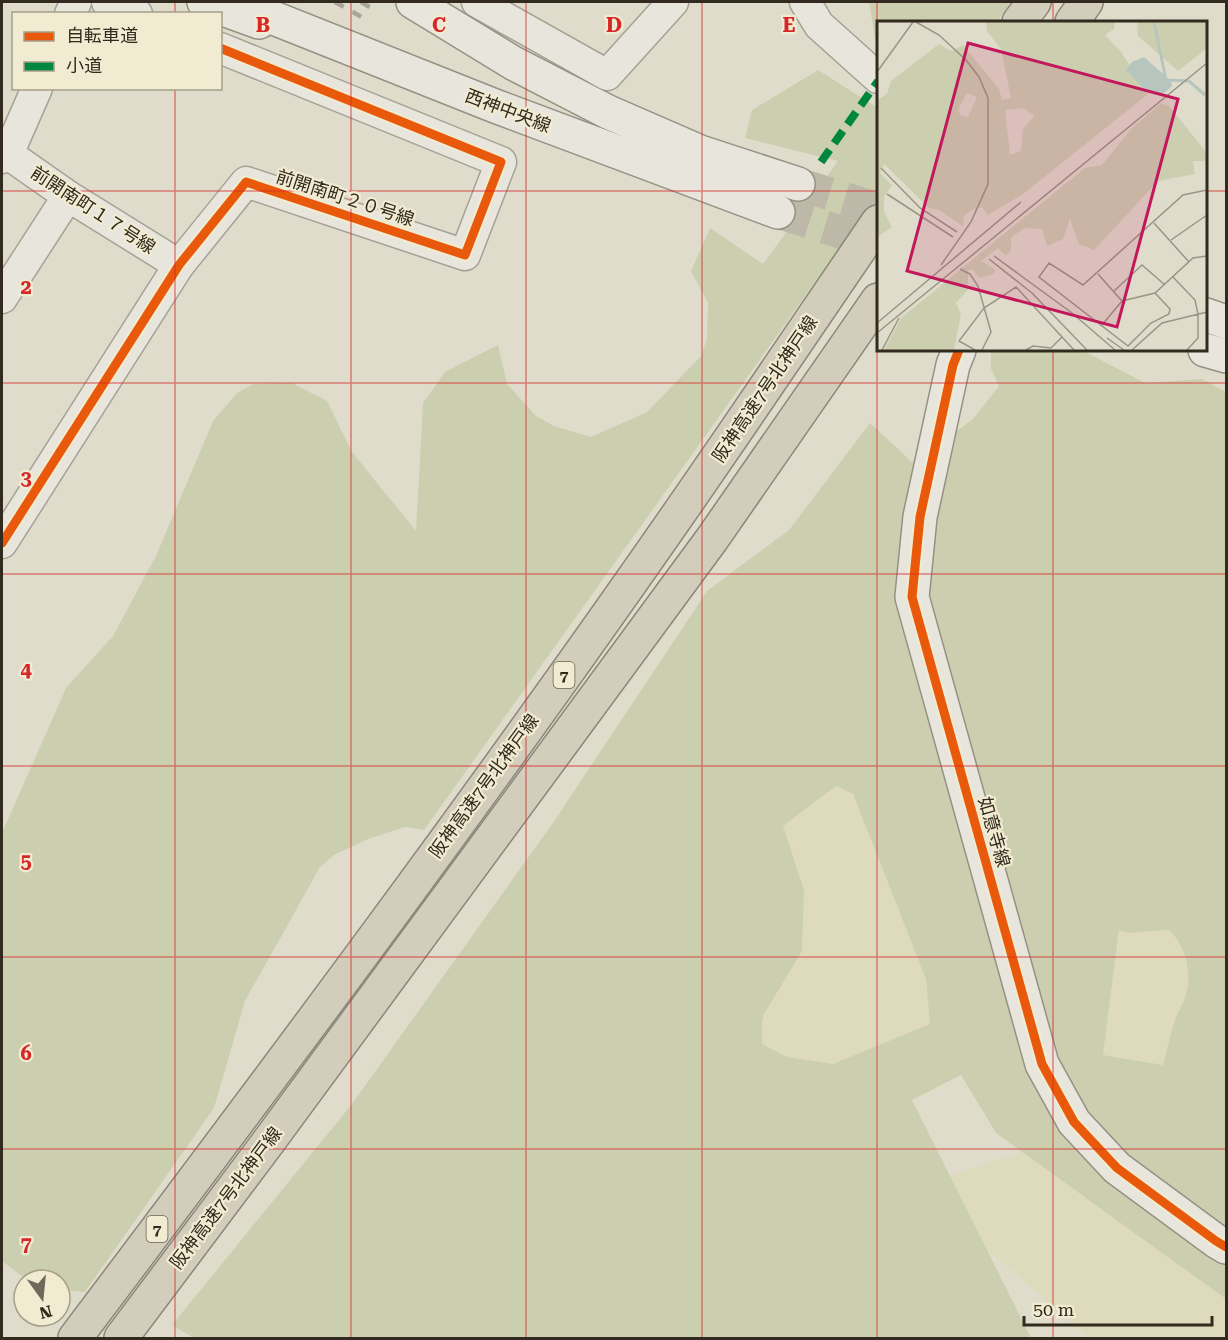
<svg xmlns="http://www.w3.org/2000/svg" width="1228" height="1340" viewBox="0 0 1228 1340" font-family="'Roboto Serif','Noto Sans JP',serif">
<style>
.farmland{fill:#dedbbd}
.green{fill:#cccfaf;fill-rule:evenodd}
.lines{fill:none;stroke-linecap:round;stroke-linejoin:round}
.secondary-tunnel{stroke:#bdb8a8;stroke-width:33;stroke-dasharray:33 16;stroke-linecap:butt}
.street-casing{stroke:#a5a194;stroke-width:33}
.secondary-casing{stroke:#959084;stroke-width:36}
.highway-casing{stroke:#8b867b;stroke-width:36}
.street{stroke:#e8e6dc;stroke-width:30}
.secondary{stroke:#e8e6dc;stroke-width:33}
.highway{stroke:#d3cdbc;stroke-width:33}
.rail{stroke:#a8a59c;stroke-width:4.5;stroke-dasharray:10 10;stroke-linecap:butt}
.quiet{stroke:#00873e;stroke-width:8;stroke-dasharray:15 8;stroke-linecap:butt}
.cycleway-casing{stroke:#f1ebd1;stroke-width:13}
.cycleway{stroke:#e8590c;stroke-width:9}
.grid{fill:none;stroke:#d62828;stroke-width:1.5;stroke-opacity:0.55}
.labels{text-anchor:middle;stroke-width:4.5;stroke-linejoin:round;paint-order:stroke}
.shield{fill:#f1ebd1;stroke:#6b6454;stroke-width:1.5}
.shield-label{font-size:16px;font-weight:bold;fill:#322a1e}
.street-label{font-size:18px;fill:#322a1e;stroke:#f1ebd1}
.inset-river{fill:none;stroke:#b6c6be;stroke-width:3}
.inset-road{fill:none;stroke:#9a9586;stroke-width:1.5}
.view{fill:#c2185b;fill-opacity:0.15;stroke:#c2185b;stroke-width:3}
.inset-edge{fill:none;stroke:#322a1e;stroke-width:3}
.grid-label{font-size:20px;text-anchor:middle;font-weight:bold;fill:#d62828;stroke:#f1ebd1;stroke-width:4.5;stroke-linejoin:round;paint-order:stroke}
</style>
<rect width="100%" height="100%" fill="#e0dccb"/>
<!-- farmland -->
<g class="farmland">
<path d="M836,786L853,793L926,979L930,1024L833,1064L787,1057L762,1044V1024L804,890L783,826Z"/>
<path d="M1120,929L1128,933L1169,930L1177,938L1185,956L1188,975L1186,994L1174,1022L1163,1065L1103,1056Z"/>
<path d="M1021,1153L1226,1281V1338H1089L914,1186Z"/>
</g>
<!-- green -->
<g class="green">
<path d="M869,2H1011L997,22H878V56Z"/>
<path d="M818,70L878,108V194L424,830L405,827L368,839L334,855L320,867L245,1001L214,1108L85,1292L60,1290V1280H27L2,1261V833L66,688L113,636L156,556L213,421L237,393L253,384L292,383L327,401L352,452L416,531L423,403L445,372L498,345L507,384L536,416L554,426L591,437L647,412L701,356L707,339L708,303L691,271L710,228L763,264L838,161L745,138L752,110Z"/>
<path d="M991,350H1082L1145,383L1202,379L1226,392V1299L996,1133L961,1075L912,1100L1031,1338H194L172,1325L352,1104L555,820L707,591L789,530L870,423L912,462L972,420L999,386L991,369ZM836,786L853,794L926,979L930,1024L833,1064L787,1057L762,1044V1024L764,1014L802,951L804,890L783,826ZM1119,930L1128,933L1169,930C1186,946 1192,972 1186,995C1183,1003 1178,1012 1175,1020C1170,1035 1167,1050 1163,1065L1103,1055Z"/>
</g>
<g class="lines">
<!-- secondary-tunnel -->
<g class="secondary-tunnel">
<path d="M798,184L878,209"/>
<path d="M778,212L878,244"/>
</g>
<defs>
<g id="street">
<path d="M107,2L137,14"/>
<path d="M477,2L607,75L673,2"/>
<path d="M805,2L819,25L878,78"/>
<path d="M70,14L76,2"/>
<path d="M8,154L68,196L179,265"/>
<path d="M2,158L8,154L37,88"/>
<path d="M2,298L68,196"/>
<path d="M2,543L179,265L246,182L465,255L501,162L220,48"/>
</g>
<g id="secondary">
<path d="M204,2L259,22"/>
<path d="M240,2L266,15L495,106L778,212"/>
<path d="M413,2L513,63L608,112L700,152L798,184"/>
<path d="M1206,315L1226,322"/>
<path d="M959,350L953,365L920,517L912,597L1042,1064L1074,1122L1117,1168L1216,1241L1226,1247"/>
<path d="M1205,350L1226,356"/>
</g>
<g id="highway">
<path d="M1019,22L1034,2"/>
<path d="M1072,22L1086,2"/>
<path d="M75,1338C284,1061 493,782 691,496C754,405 816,313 878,222"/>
<path d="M121,1338L269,1141L712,539L878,300"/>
</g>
</defs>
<!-- street casing -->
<use href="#street" class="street-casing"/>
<!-- secondary casing -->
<use href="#secondary" class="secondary-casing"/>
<!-- highway casing -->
<use href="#highway" class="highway-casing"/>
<!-- street -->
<use href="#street" class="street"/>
<!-- secondary -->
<use href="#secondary" class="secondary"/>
<!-- highway -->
<use href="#highway" class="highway"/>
<!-- rail -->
<g class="rail">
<path d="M335,2L367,20"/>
<path d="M361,2L375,10"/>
</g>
<!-- quiet -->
<path class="quiet" d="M821,162L878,81"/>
<defs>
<g id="cycleway">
<path d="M959,350L953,365L920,517L912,597L1042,1064L1074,1122L1117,1168L1216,1241L1226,1247"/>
<path d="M2,543L179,265L246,182L465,255L501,162L220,48"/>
</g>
</defs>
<!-- cycleway casing -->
<use href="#cycleway" class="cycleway-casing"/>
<!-- cycleway -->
<use href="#cycleway" class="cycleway"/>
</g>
<!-- grid -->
<path class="grid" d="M175,2V14M351,2V1338M526,2V1338M702,2V1338M877,2V1338M1053,2V22M175,88V1338M2,191H878M1206,191H1226M1053,350V1338M2,383H1226M2,574H1226M2,766H1226M2,957H1226M2,1149H1226"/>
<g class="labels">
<!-- shield labels -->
<g class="shield">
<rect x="553.5" y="662" width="21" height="26" rx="4.5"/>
<rect x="146.5" y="1216" width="21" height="26" rx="4.5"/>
</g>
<g class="shield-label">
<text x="564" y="681">7</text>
<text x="157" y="1235">7</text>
</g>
<!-- street labels -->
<g class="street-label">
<text transform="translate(508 111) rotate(21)" y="6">西神中央線</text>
<text transform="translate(345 198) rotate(18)" y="6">前開南町２０号線</text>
<text transform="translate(93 210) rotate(33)" y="6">前開南町１７号線</text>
<text transform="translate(765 389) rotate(-56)" y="6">阪神高速7号北神戸線</text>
<text transform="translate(484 786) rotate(-54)" y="6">阪神高速7号北神戸線</text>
<text transform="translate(994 832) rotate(74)" y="6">如意寺線</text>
<text transform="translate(226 1198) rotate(-53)" y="6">阪神高速7号北神戸線</text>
</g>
</g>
<!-- overview -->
<g transform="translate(877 21)">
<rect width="330" height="330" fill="#e0dccb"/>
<path d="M109,1H238L237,8L228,14L245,32L271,73L146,173L111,194L105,186L93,190L87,195L86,205L62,189L52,187L7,143L3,152L15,164L7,176V191L15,206L0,216V79L10,73L14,60L62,23L74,30L86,24L122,68L125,79L134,77L124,28L110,10ZM90,72L100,76L91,96L83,94L81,89ZM146,87L157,94L156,97L146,108L144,130L133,134L128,89ZM260,1H330V27L301,50L261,15ZM284,82L292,85L330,132V140H316L318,153L281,160L217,229L202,223L193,198L186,218L170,225L165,208L148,207L134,216V229L129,235L121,227L104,240L119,249L116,253L103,257L95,248L91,250V269L79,282L84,293L77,329H7L24,297L208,147L225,144L254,108Z" fill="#cccfaf" fill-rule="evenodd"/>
<path d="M267,36L294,60L295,65L286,73L266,67L249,49L255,41Z" fill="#b6c6be"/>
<path class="inset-river" d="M277,1L289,59L312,60L328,74"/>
<path class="inset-road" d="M39,1L62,14L89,39L102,56L111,77V163L94,201L64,244M0,51L36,1M4,147L43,187L80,211M10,173L76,216M277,202L312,241M294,219L330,194M117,235L195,292L238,329M112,238L155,272L210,329M83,248L93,253L101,265L114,311L105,329M221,253L245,280M296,256L318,279L321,293V317L310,329M237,270L265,244L288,264M278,272L293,288L292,293L274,302L251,325L162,256L172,242L206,264L306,174L330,169M0,302L144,181M225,304L245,280L278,272L316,237L330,235M0,312L330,42M230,317L247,329M5,329L22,297M98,329L82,320L107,287L139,266L197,329M149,329L156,325L174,327L185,316M255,329L285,302L330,291"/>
<path class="view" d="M91,22L301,78L240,306L30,250Z"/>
<rect width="330" height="330" class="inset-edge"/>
</g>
<g class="grid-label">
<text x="263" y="32">B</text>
<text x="439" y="32">C</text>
<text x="614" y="32">D</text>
<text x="789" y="32">E</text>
<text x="26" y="294">2</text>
<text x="26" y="485">3</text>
<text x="26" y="677">4</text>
<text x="26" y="868">5</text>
<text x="26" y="1060">6</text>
<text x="26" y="1251">7</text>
</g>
<!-- border -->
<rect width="1228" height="1340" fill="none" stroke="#322a1e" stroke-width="6"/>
<!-- legend -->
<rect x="12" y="12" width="210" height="78" fill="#f1ebd1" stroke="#a59e89" stroke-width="1.5"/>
<rect x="24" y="32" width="30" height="9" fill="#e8590c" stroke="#a59e89" stroke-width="1.5"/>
<text x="66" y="42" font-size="18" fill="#322a1e">自転車道</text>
<rect x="24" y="62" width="30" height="9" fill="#00873e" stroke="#a59e89" stroke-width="1.5"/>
<text x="66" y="72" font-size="18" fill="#322a1e">小道</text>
<!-- north arrow -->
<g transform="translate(42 1298) rotate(165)"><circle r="28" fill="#f1ebd1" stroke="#a59e89" stroke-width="1.5"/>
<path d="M0-4.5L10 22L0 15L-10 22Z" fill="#6f685b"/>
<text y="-9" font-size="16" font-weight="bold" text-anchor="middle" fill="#322a1e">N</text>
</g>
<!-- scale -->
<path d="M1024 1316v9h188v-9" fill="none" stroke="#322a1e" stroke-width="3"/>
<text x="1033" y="1316" font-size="18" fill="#322a1e" stroke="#f1ebd1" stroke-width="4.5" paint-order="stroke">50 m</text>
</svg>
